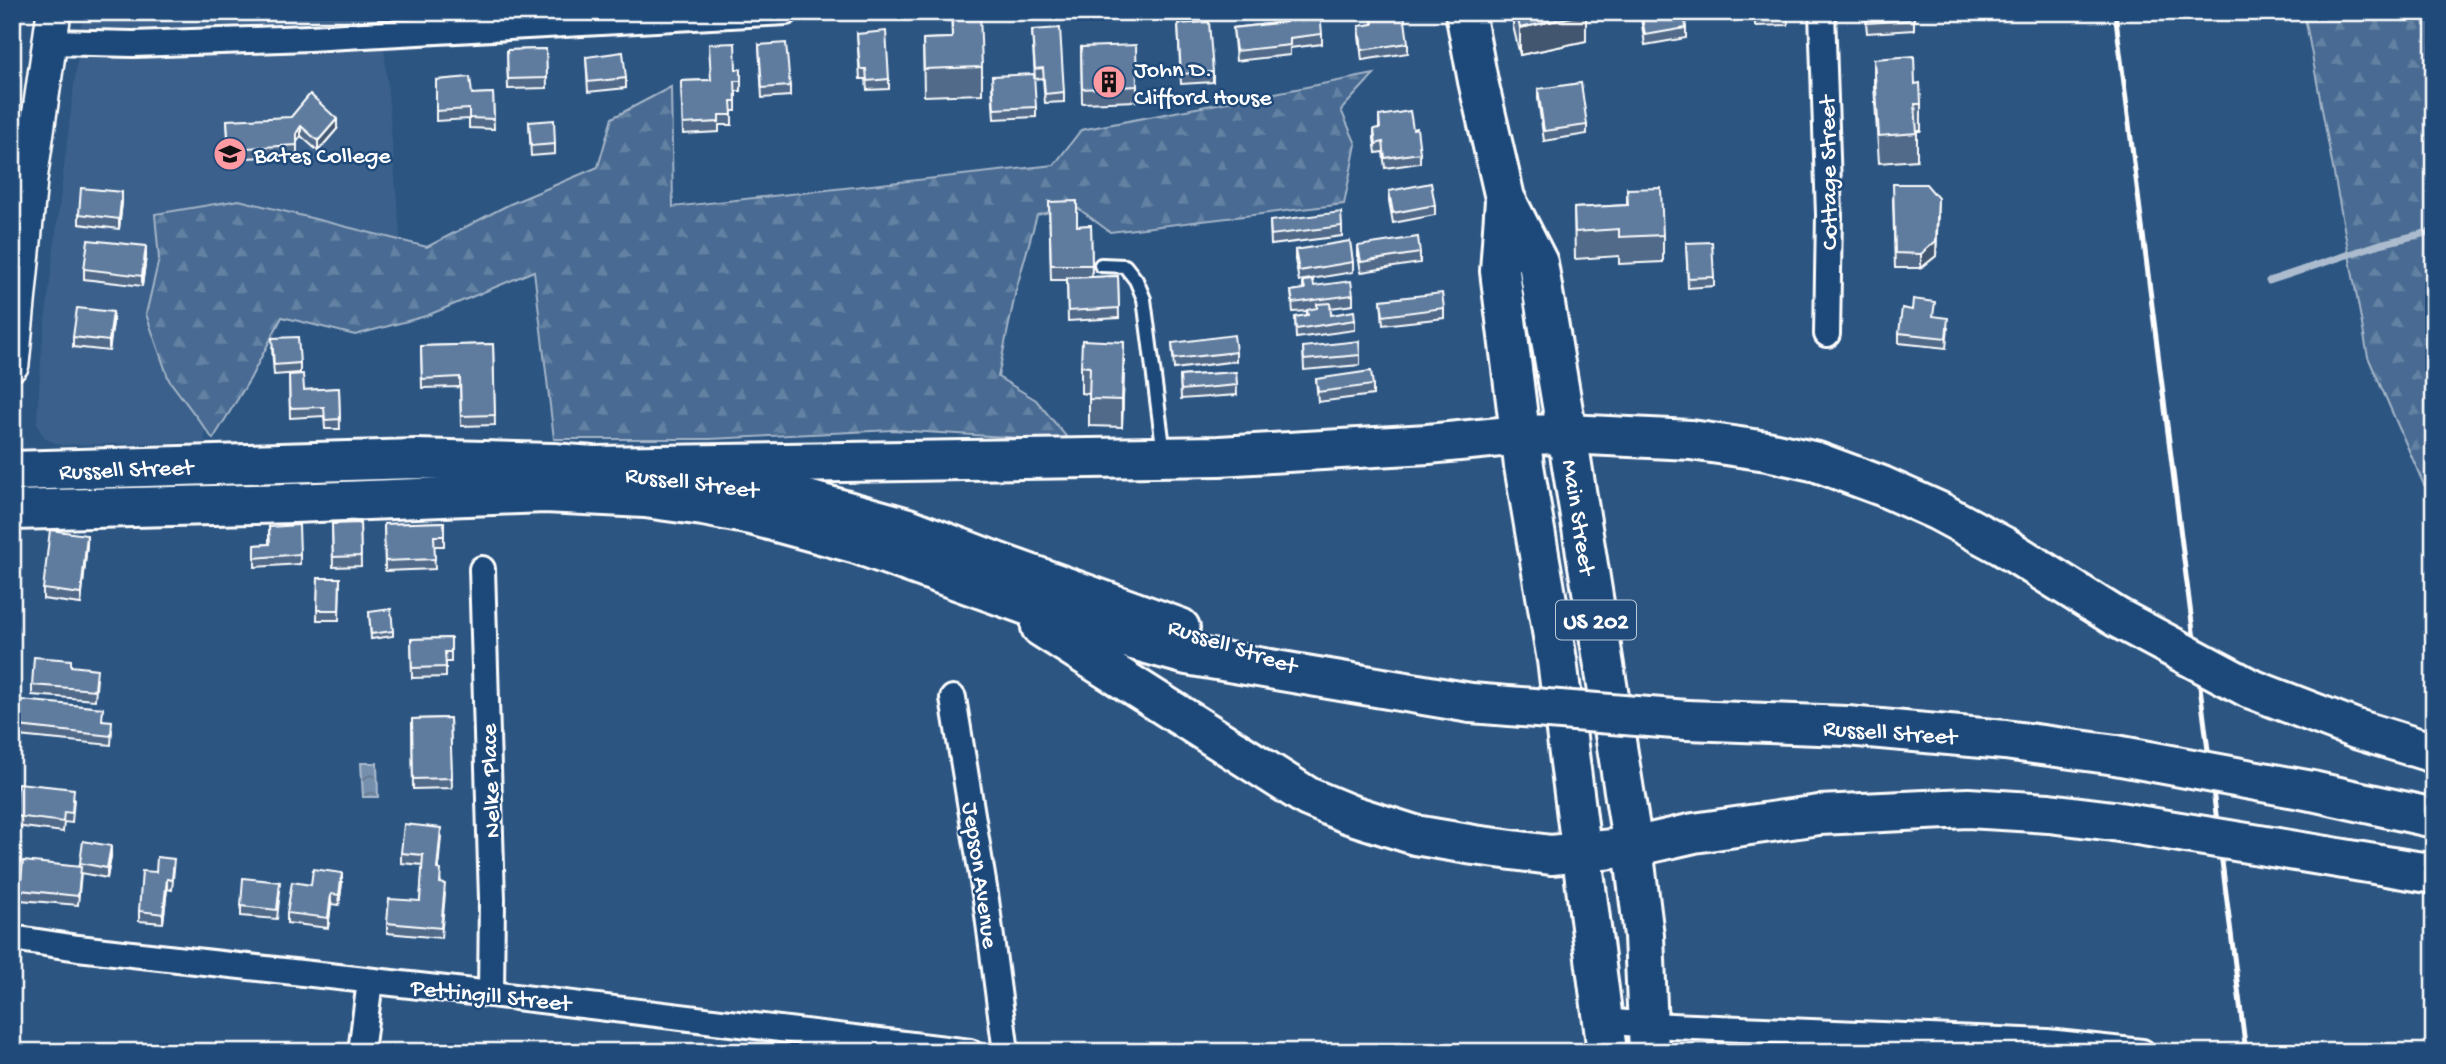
<svg xmlns="http://www.w3.org/2000/svg" width="2446" height="1064" viewBox="0 0 2446 1064" font-family="'Gochi Hand',sans-serif">
<style>
.built{fill:#3b618b}
.grass{fill:#486b92;stroke:#a4b5c8;stroke-width:2}
.forest{fill:url(#forest-firs);stroke:#a4b5c8;stroke-width:2}
.water{fill:url(#water-waves);stroke:#acbcce;stroke-width:2}
.lines{fill:none;stroke-linecap:round;stroke-linejoin:round}
.stream{stroke:#acbcce;stroke-width:7}
.lane-casing{stroke:#fff;stroke-width:18}
.street-casing{stroke:#fff;stroke-width:30}
.secondary-casing{stroke:#fff;stroke-width:38}
.primary-casing{stroke:#fff;stroke-width:44}
.highway-casing{stroke:#fff;stroke-width:44}
.lane{stroke:#1f4a7a;stroke-width:12}
.street{stroke:#1f4a7a;stroke-width:24}
.secondary{stroke:#1f4a7a;stroke-width:33}
.primary{stroke:#1f4a7a;stroke-width:38}
.highway{stroke:#1f4a7a;stroke-width:38}
.rail{stroke:#fff;stroke-width:5}
.primary-bridge-casing{stroke:#fff;stroke-width:44;stroke-linecap:butt}
.primary-bridge{stroke:#1f4a7a;stroke-width:38}
.wall{fill:#516b89;stroke:#fff;stroke-width:2}
.shaded-wall{fill:#42576f;stroke:#fff;stroke-width:2}
.building{fill:#5e7c9f;stroke:#fff;stroke-width:2}
.labels{text-anchor:middle;stroke-width:5;stroke-linejoin:round;paint-order:stroke}
.shield{fill:#1f4a7a;stroke:#bcc9d7;stroke-width:2}
.shield-label{font-size:23px;font-weight:bold;fill:#fff}
.poi-label{font-size:24px;fill:#fff;stroke:#1f4a7a;text-anchor:start}
.street-label{font-size:24px;fill:#fff;stroke:#1f4a7a}
</style>
<defs>
<pattern id="forest-firs" width="22" height="20" patternUnits="userSpaceOnUse" patternTransform="scale(1.75)"><rect width="22" height="20" fill="#486b92"/><path d="M5 1l3.5 6h-7zM16 11l3.5 6h-7z" fill="#6381a2"/></pattern>
<pattern id="water-waves" width="16" height="10" patternUnits="userSpaceOnUse" patternTransform="scale(1.75)"><rect width="16" height="10" fill="#748fad"/><path d="M0 5q4-4 8 0t8 0" fill="none" stroke="#66788b"/></pattern>
</defs>
<rect width="100%" height="100%" fill="#2c5582"/>
<filter id="ink" filterUnits="userSpaceOnUse"><feTurbulence type="fractalNoise" baseFrequency=".0143" numOctaves="2"/><feDisplacementMap in="SourceGraphic" scale="14" xChannelSelector="R" yChannelSelector="G"/><feConvolveMatrix kernelMatrix="1 2 1 2 8 2 1 2 1" color-interpolation-filters="sRGB"/></filter>
<g filter="url(#ink)">
<!-- built -->
<path class="built" d="M83,12H608L382,20L401,249L199,258L205,442L60,445L46,439L40,431L37,423L38,404L42,347Z"/>
<!-- grass -->
<path class="grass" d="M12,12H22L12,85Z"/>
<!-- forest -->
<g class="forest">
<path d="M2304,12H2434V490L2424,485L2368,357Z"/>
<path d="M1374,74L1341,110L1356,144L1344,204L1110,232L1075,206L1037,215L1016,290L998,377L1036,400L1070,441L893,430L710,439H554L534,271L426,316L355,335L282,317L250,379L213,439L169,380L146,314L159,259L155,214L239,200L427,247L508,205L598,167L612,118L671,87L673,207L1054,165L1081,130Z"/>
</g>
<!-- water -->
<path class="water" d="M361,763H377L378,797H363Z"/>
<g class="lines">
<!-- stream -->
<path class="stream" d="M2269,281L2380,244L2434,231"/>
<defs>
<path id="lane" d="M1101,265L1125,266L1136,280L1144,299L1164,454"/>
<g id="street">
<path d="M1822,12L1829,215L1827,334"/>
<path d="M51,42L133,44L309,38L786,12"/>
<path d="M482,569L492,899L491,994"/>
<path d="M953,698L986,900L1006,1052"/>
<path d="M12,938L78,948L491,994L970,1052"/>
<path d="M1604,1021L1648,1025L2047,1042L2142,1052"/>
<path d="M361,1052L370,981"/>
</g>
<path id="secondary" d="M12,364L30,180L54,12"/>
<g id="primary">
<path d="M552,463L593,466L1219,456L1428,444L1521,435L1567,434L1691,440L1767,451L1817,462L1882,486L1938,511L2003,546L2116,617"/>
<path d="M12,471L416,459L552,463L578,467"/>
<path d="M710,484L779,492L908,528L999,563L1180,628"/>
<path d="M12,510L293,503L545,493L645,498L703,506L751,515L857,544L1093,629L1187,655L1471,703"/>
<path d="M1041,627L1308,797L1349,814L1415,835L1474,845L1551,855L1633,847L1694,833L1819,815L1968,808L2049,813L2113,821"/>
<path d="M2249,688L2356,729L2434,753"/>
<path d="M1687,720L1847,726L2005,740L2116,755"/>
<path d="M2312,791L2434,818"/>
<path d="M2326,856L2434,874"/>
</g>
<g id="highway">
<path d="M1465,12L1478,81L1505,198L1538,263L1567,434L1633,847L1644,936L1649,1052"/>
<path d="M1505,200L1500,271L1524,466L1557,660L1607,1052"/>
</g>
</defs>
<!-- lane casing -->
<use href="#lane" class="lane-casing"/>
<!-- street casing -->
<use href="#street" class="street-casing"/>
<!-- secondary casing -->
<use href="#secondary" class="secondary-casing"/>
<!-- primary casing -->
<use href="#primary" class="primary-casing"/>
<!-- highway casing -->
<use href="#highway" class="highway-casing"/>
<!-- lane -->
<use href="#lane" class="lane"/>
<!-- street -->
<use href="#street" class="street"/>
<!-- secondary -->
<use href="#secondary" class="secondary"/>
<!-- primary -->
<use href="#primary" class="primary"/>
<!-- highway -->
<use href="#highway" class="highway"/>
<!-- rail -->
<path class="rail" d="M2115,12L2246,1052"/>
<defs>
<g id="primary-bridge">
<path d="M2116,617L2249,688"/>
<path d="M1471,703L1687,720"/>
<path d="M2116,755L2312,791"/>
<path d="M2113,821L2326,856"/>
</g>
</defs>
<!-- primary-bridge casing -->
<use href="#primary-bridge" class="primary-bridge-casing"/>
<!-- primary-bridge -->
<use href="#primary-bridge" class="primary-bridge"/>
</g>
<!-- wall -->
<g class="wall">
<path d="M951,12L982,67V94L924,96L923,39L952,38Z"/>
<path d="M1513,12H1585L1586,41L1520,55L1513,26Z"/>
<path d="M1640,12H1671L1673,19L1686,28V38L1645,45Z"/>
<path d="M1755,12H1787L1788,25L1755,26Z"/>
<path d="M1865,12H1914V30L1867,33Z"/>
<path d="M1285,14L1322,34V44L1290,48V55L1236,61L1233,28L1285,22Z"/>
<path d="M1372,17L1408,43V53L1362,60L1359,36V26L1372,24Z"/>
<path d="M1178,24L1213,72V82L1181,84Z"/>
<path d="M1032,30L1064,92V102L1045,103L1043,78L1035,79Z"/>
<path d="M857,34L889,79V89L867,90L866,79H860Z"/>
<path d="M759,45L790,86V96L762,98Z"/>
<path d="M1081,47L1137,86V101L1082,103Z"/>
<path d="M546,49L547,88L508,89L507,50Z"/>
<path d="M586,57L626,78V88L588,92Z"/>
<path d="M1874,59L1915,84L1921,104V131H1917V160L1879,163L1874,86Z"/>
<path d="M736,69H741V91H736V111H732V125H719V132L683,134L681,81L710,80Z"/>
<path d="M436,80L472,94L493,93L494,129L469,128V119L436,121Z"/>
<path d="M992,86L1036,107V117L994,119Z"/>
<path d="M1538,89L1587,125V134L1544,141L1538,99Z"/>
<path d="M1379,116L1413,129L1420,153V163L1385,168L1383,152L1376,153L1374,139V129L1379,128Z"/>
<path d="M227,120L337,129L318,151L301,136L297,141V155L229,159Z"/>
<path d="M529,122L555,144V154L531,156Z"/>
<path d="M1627,189L1663,235V262L1619,264V256L1575,259L1574,208L1627,205Z"/>
<path d="M1389,191L1435,205V215L1393,223L1389,201Z"/>
<path d="M1893,199L1938,213L1936,256L1921,268H1895Z"/>
<path d="M122,202L119,229L79,224V214Z"/>
<path d="M1049,202L1077,226L1091,225L1092,277L1118,276L1119,318L1068,321L1067,280H1051Z"/>
<path d="M1270,221L1342,226V236L1271,245Z"/>
<path d="M1686,243L1714,277V286L1688,288Z"/>
<path d="M1358,246L1420,253V263L1361,272L1358,256Z"/>
<path d="M1295,250L1353,262V272L1299,281L1295,260Z"/>
<path d="M146,256L142,286L84,279V269Z"/>
<path d="M1303,281L1314,286L1353,295V305L1330,308L1331,315L1355,320V330L1296,338L1295,317L1307,315V311L1293,312L1291,291L1303,289Z"/>
<path d="M1381,300L1444,308V318L1383,325Z"/>
<path d="M1934,317L1948,328L1946,348L1899,343V333Z"/>
<path d="M113,322L109,351L73,347V337Z"/>
<path d="M1172,343L1236,352V361L1174,369Z"/>
<path d="M493,344L495,425L461,426L460,387L422,388L421,346Z"/>
<path d="M1303,347L1360,355V365L1304,370Z"/>
<path d="M272,348L300,363V373L274,375Z"/>
<path d="M1081,366L1124,369L1122,427L1089,426V394L1081,393Z"/>
<path d="M1236,372L1237,395L1181,399L1180,376Z"/>
<path d="M289,375L304,390L339,388L340,429H325L324,416L290,418Z"/>
<path d="M1316,379L1373,385V395L1318,402Z"/>
<path d="M444,522V546H434L435,569L385,571L384,524Z"/>
<path d="M360,523L361,566L333,567L332,524Z"/>
<path d="M269,527L300,554V564L255,567V545L269,544Z"/>
<path d="M87,544L81,604L43,599V589Z"/>
<path d="M318,578H340L339,620H317Z"/>
<path d="M369,612L393,631V636L371,639Z"/>
<path d="M451,638V662H446V677L412,678L411,639Z"/>
<path d="M71,667L97,679L95,700L32,695V685Z"/>
<path d="M450,718L452,788L413,789L412,719Z"/>
<path d="M103,720L112,730L111,745L18,736V726Z"/>
<path d="M74,799L72,823L64,822L63,832L15,826V816Z"/>
<path d="M441,837L438,869L441,883L445,894L441,938L387,933V923L420,901L423,865L401,863V853Z"/>
<path d="M111,856L107,878L81,873L78,905L20,900V890L80,866V863Z"/>
<path d="M174,869L172,890L167,889L163,923L139,921V911L156,872Z"/>
<path d="M342,883L339,905L331,904L328,928L287,923V913L311,885Z"/>
<path d="M280,891L277,919L241,916V906Z"/>
</g>
<!-- shaded-wall -->
<g class="shaded-wall">
<path d="M1586,14V41L1520,55V28Z"/>
<path d="M337,119V129L318,151V141Z"/>
<path d="M301,126V136L297,142V132Z"/>
<path d="M122,192V202L119,229V219Z"/>
<path d="M1938,198L1936,256L1921,268V254Z"/>
<path d="M146,246V256L142,286V276Z"/>
<path d="M113,312V322L109,351V341Z"/>
<path d="M1124,342V369L1122,427V400Z"/>
<path d="M87,535V544L81,604V594Z"/>
<path d="M111,846V856L107,878V868Z"/>
<path d="M342,873V883L339,905V895Z"/>
<path d="M167,879V889L163,923V914Z"/>
<path d="M331,894V904L328,928V918Z"/>
</g>
<!-- building -->
<g class="building">
<path d="M952,12H980L982,67L924,69L923,39L952,38Z"/>
<path d="M1298,12H1320L1322,34L1290,38V45L1236,51L1233,28L1286,22L1285,14Z"/>
<path d="M1516,12H1585L1586,14L1520,28Z"/>
<path d="M1641,12H1671L1673,19L1685,17L1686,28L1645,35Z"/>
<path d="M1755,12H1787L1788,15L1755,17Z"/>
<path d="M1866,12H1914V20L1867,23Z"/>
<path d="M1404,13L1408,43L1362,50L1359,26L1373,24L1372,17Z"/>
<path d="M1209,22L1213,72L1181,74L1178,24Z"/>
<path d="M1060,28L1064,92L1045,94L1043,68L1035,69L1032,30Z"/>
<path d="M886,31L889,79L867,81L866,69H860L857,34Z"/>
<path d="M735,43L736,69H741V81H735L736,101H731L732,115H719V122L683,124L681,81L711,80L709,44Z"/>
<path d="M786,43L790,86L762,88L759,45Z"/>
<path d="M1136,45L1137,86L1082,89L1081,47Z"/>
<path d="M546,49L547,78L508,79L507,50Z"/>
<path d="M623,52L626,78L588,82L586,57Z"/>
<path d="M1914,56L1915,84L1920,83L1921,104H1915L1917,133L1879,136L1874,59Z"/>
<path d="M1034,74L1036,107L994,109L992,76Z"/>
<path d="M470,77L472,94L493,93L494,119L469,118V109L436,111V80Z"/>
<path d="M1581,83L1587,125L1544,131L1538,89Z"/>
<path d="M310,94L337,119L318,141L301,126L297,132V145L229,149L227,120L291,117Z"/>
<path d="M1410,111L1413,129L1417,128L1420,153L1385,158L1383,142L1376,144L1374,129L1380,128L1379,116Z"/>
<path d="M554,120L555,144L531,146L529,122Z"/>
<path d="M1431,183L1435,205L1393,213L1389,191Z"/>
<path d="M1893,184H1926L1938,198L1936,241L1921,254L1895,253Z"/>
<path d="M81,188L122,192L119,219L79,214Z"/>
<path d="M1661,188L1663,235L1619,237V229L1575,232L1574,208L1628,205L1627,189Z"/>
<path d="M1077,201V226L1091,225L1092,265H1051L1049,202Z"/>
<path d="M1341,212L1342,226L1271,235L1270,221Z"/>
<path d="M1418,237L1420,253L1361,262L1358,246Z"/>
<path d="M88,240L146,246L142,276L84,269Z"/>
<path d="M1350,241L1353,262L1299,271L1295,250Z"/>
<path d="M1712,242L1714,277L1688,278L1686,243Z"/>
<path d="M1118,276L1119,308L1068,311L1067,278Z"/>
<path d="M1313,280L1314,286L1351,281L1353,295L1293,303L1291,291L1305,289L1303,281Z"/>
<path d="M1442,293L1444,308L1383,316L1381,300Z"/>
<path d="M1913,299L1935,302L1933,316L1948,318L1946,338L1899,333L1902,308L1912,310Z"/>
<path d="M1330,303L1331,315L1354,311L1355,320L1296,329L1295,317L1308,315L1307,310L1317,308V304Z"/>
<path d="M77,308L113,312L109,341L73,337Z"/>
<path d="M1234,335L1236,352L1174,359L1172,343Z"/>
<path d="M298,337L300,363L274,365L272,338Z"/>
<path d="M1082,340L1124,342L1122,400L1089,399L1090,367L1081,366Z"/>
<path d="M1359,341L1360,355L1304,360L1303,347Z"/>
<path d="M493,344L495,415L461,416L460,377L422,379L421,346Z"/>
<path d="M1371,371L1373,385L1318,392L1316,379Z"/>
<path d="M1236,372L1237,385L1181,390L1180,376Z"/>
<path d="M303,374L304,390L339,388L340,419L325,420L324,407L290,408L289,375Z"/>
<path d="M444,522V536H434L435,559L385,561L384,524Z"/>
<path d="M360,523L361,556L333,557L332,524Z"/>
<path d="M299,525L300,554L255,558V545L270,544L269,527Z"/>
<path d="M50,530L87,535L81,594L43,589Z"/>
<path d="M318,578H340L339,610H317Z"/>
<path d="M391,609L393,631L371,634L369,612Z"/>
<path d="M451,638V652H445L446,667L412,668L411,639Z"/>
<path d="M34,657L71,660V666L97,669L95,690L32,685Z"/>
<path d="M21,700L103,708L102,720L112,721L111,736L18,726Z"/>
<path d="M450,718L452,778L413,779L412,719Z"/>
<path d="M18,783L74,789L72,813L64,812L63,822L15,816Z"/>
<path d="M404,824L441,828L437,869L441,870L440,883L445,884L441,928L387,923L389,899L420,901L423,855L401,853Z"/>
<path d="M83,841L111,846L107,868L80,863Z"/>
<path d="M157,857L174,859L172,880L167,879L163,914L139,911L142,871L156,872Z"/>
<path d="M23,861L81,867L78,896L20,890Z"/>
<path d="M313,869L342,873L339,895L331,894L328,918L287,913L292,882L311,885Z"/>
<path d="M243,878L280,882L277,910L241,906Z"/>
</g>
</g>
<!-- icons -->
<defs>
<symbol id="building-disc" viewBox="-11 -11 22 22"><circle r="9.5" fill="#ff9aa2" stroke="#1f4a7a"/><path d="M-4-6H4V6H1V3H-1V6H-4ZM-2.5-4.3h1.7v1.8h-1.7ZM.8-4.3h1.7v1.8H.8ZM-2.5-1h1.7V.8h-1.7ZM.8-1h1.7V.8H.8Z" fill="#111"/></symbol>
<symbol id="university-disc" viewBox="-11 -11 22 22"><circle r="9.5" fill="#ff9aa2" stroke="#1f4a7a"/><path d="M0-5L7-2L0 1L-7-2ZM-4 1L0 2.5L4 1V4Q0 6-4 4Z" fill="#111"/></symbol>
</defs>
<g fill-rule="evenodd">
<use href="#building-disc" x="1090" y="63" width="38" height="38"/>
<use href="#university-disc" x="211" y="135" width="38" height="38"/>
</g>
<g class="labels">
<!-- shield labels -->
<rect class="shield" x="1556" y="600.5" width="80" height="39" rx="5"/>
<g class="shield-label">
<text x="1596" y="628">US 202</text>
</g>
<!-- poi labels -->
<g class="poi-label">
<text x="1134" y="76">John D.<tspan x="1134" dy="28">Clifford House</tspan></text>
<text x="254" y="162">Bates College</text>
</g>
<!-- street labels -->
<g class="street-label">
<text transform="translate(1827 173) rotate(-91)" y="8">Cottage Street</text>
<text transform="translate(126 468) rotate(-2)" y="8">Russell Street</text>
<text transform="translate(692 481) rotate(7)" y="8">Russell Street</text>
<text transform="translate(1580 517) rotate(81)" y="8">Main Street</text>
<text transform="translate(1233 645) rotate(18)" y="8">Russell Street</text>
<text transform="translate(1890 731) rotate(4)" y="8">Russell Street</text>
<text transform="translate(489 781) rotate(-92)" y="8">Nelke Place</text>
<text transform="translate(982 875) rotate(82)" y="8">Jepson Avenue</text>
<text transform="translate(491 994) rotate(6)" y="8">Pettingill Street</text>
</g>
</g>
<!-- margin -->
<rect width="2446" height="1064" fill="none" stroke="#1f4a7a" stroke-width="42"/>
<rect x="21" y="21" width="2404" height="1022" fill="none" stroke="#fff" stroke-width="2.5" filter="url(#ink)"/>
</svg>
